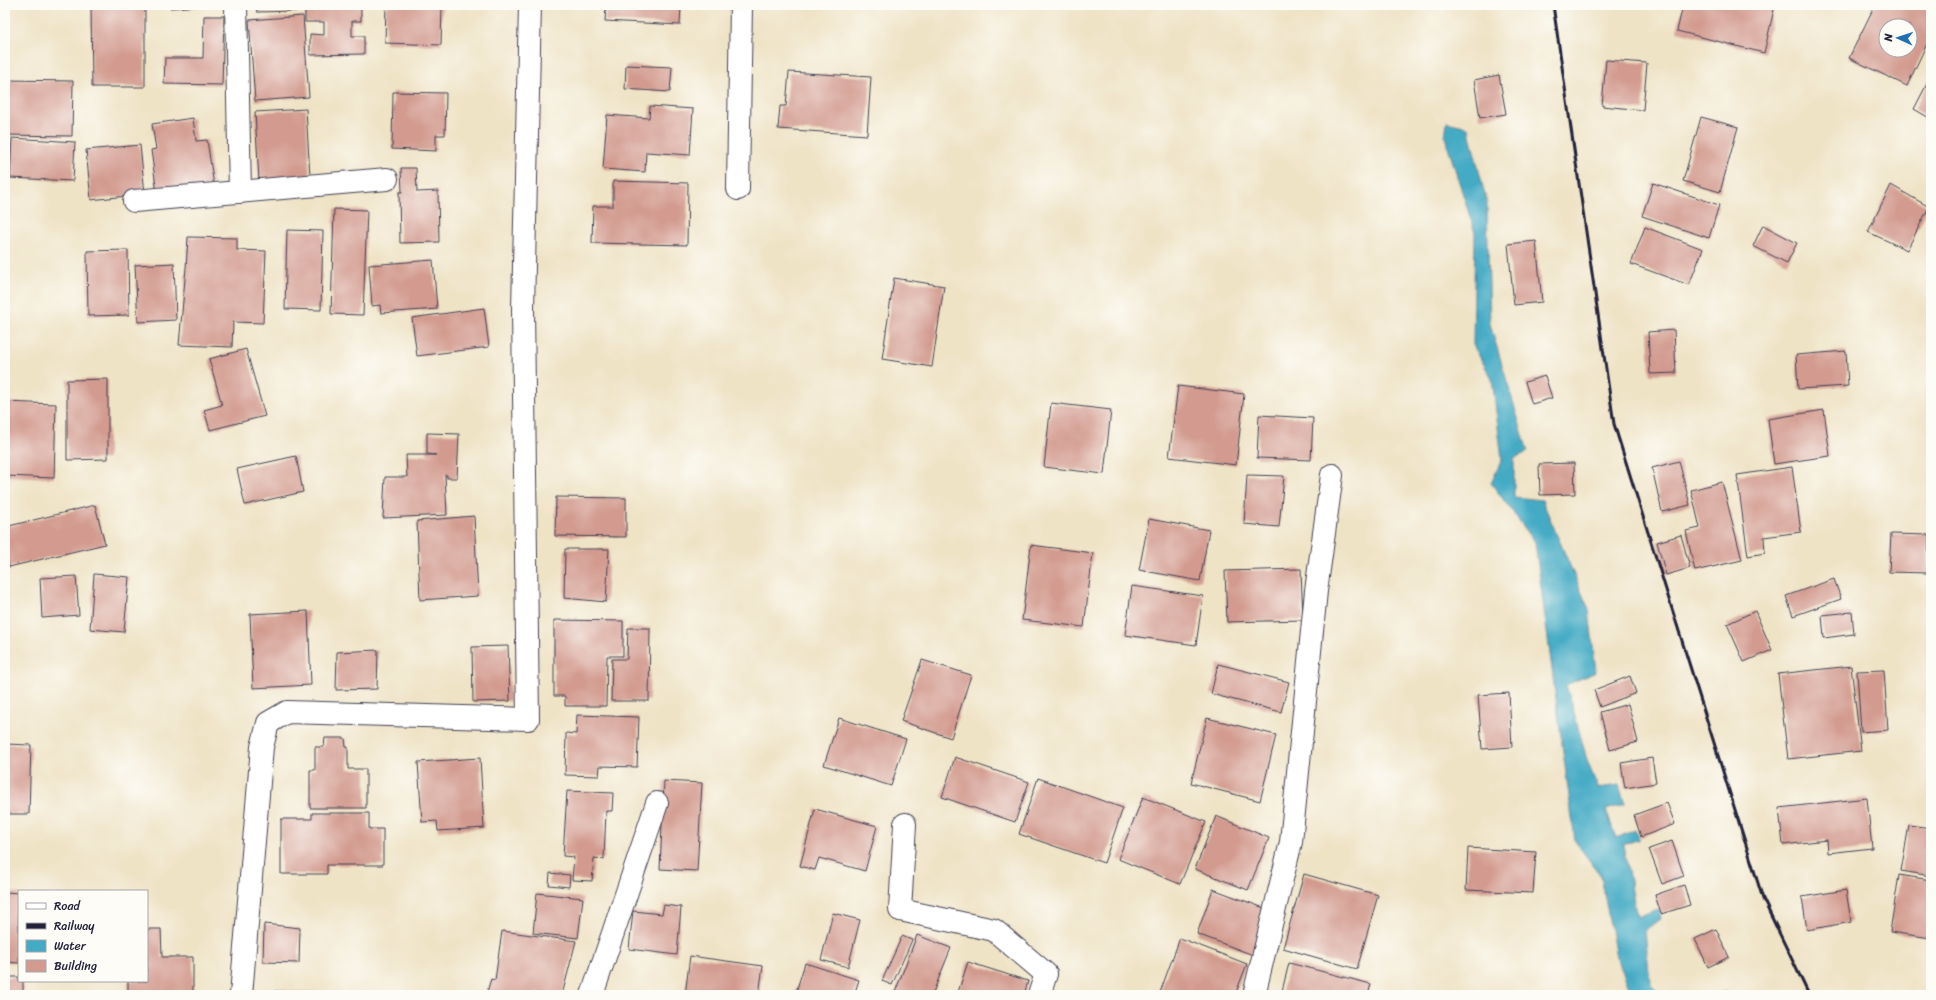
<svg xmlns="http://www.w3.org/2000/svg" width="1936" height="1000" viewBox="0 0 1936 1000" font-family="Sriracha,sans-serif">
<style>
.water{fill:#45abc5;stroke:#346680}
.building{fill:#d39b90;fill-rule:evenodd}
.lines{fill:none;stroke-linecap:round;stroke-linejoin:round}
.street-casing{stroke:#413f50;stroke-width:24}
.street{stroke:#fff;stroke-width:22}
.rail{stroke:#22223b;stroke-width:3}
</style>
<rect width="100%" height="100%" fill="#fdfcf7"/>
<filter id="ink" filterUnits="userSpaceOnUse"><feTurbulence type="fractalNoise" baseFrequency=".025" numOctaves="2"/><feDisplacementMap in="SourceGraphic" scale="8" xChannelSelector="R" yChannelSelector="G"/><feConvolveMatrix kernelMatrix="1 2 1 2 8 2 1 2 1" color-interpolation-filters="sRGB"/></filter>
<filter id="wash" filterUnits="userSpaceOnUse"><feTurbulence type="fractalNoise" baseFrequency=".012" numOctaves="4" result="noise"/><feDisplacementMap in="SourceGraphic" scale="16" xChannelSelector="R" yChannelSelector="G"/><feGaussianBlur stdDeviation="0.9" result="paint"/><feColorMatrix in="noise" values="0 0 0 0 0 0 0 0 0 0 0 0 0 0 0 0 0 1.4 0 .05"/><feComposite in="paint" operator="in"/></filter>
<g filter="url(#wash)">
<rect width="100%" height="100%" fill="#efe3c6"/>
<!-- water -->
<path class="water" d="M1447,122L1468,127L1487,203L1490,324L1528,452L1514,458V497L1542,500L1589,610L1596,672L1566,685L1588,763L1598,788L1619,785L1625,804L1606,810L1616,838L1635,830L1639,839L1623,845L1637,917L1658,909L1660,919L1645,930L1650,983L1661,995H1633L1616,957L1601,876L1575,841L1535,542L1491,483L1502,459L1492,379L1473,345L1475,233L1445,137Z"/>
<g id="blocks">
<!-- building -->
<g class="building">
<path d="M91,5H145V87H92Z"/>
<path d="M170,5H204L205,6L170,8Z"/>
<path d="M256,5H298V11L257,12Z"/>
<path d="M305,5H361V21H352V36H364V54L310,55V34L324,35V22H305Z"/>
<path d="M386,5H442L441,45L385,43Z"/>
<path d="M606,5H681L680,25L605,21Z"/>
<path d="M1683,5H1775L1764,53L1677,31Z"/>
<path d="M1875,5H1931V35L1907,86L1849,58ZM1886,26H1910V50H1886Z"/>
<path d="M204,16H224L222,85L164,84L165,58H203Z"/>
<path d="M303,16L309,97L255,101L249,20Z"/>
<path d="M1606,60L1647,63L1643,110L1602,106Z"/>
<path d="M626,65L672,67L670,92L625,89Z"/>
<path d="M789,72L871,77L867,135L778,129L780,106H786Z"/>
<path d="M1499,75L1506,114L1480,118L1474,80Z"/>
<path d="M1931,76V119L1914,109Z"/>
<path d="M5,80L73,81L72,136L5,135Z"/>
<path d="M393,92L446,93L445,135H436V151L392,149Z"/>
<path d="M650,106L693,109L690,155L646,152L645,172L603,169L607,115L649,118Z"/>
<path d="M306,109L310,177L259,181L255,112Z"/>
<path d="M1701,117L1738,127L1720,192L1683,181Z"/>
<path d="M193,118L196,141L207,140L214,186L157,193L151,150L156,149L152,124Z"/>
<path d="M12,138L75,142L73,181L10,178Z"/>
<path d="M140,145L145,194L91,200L86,150Z"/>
<path d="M401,168H416L417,192L438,191L439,242L400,243L399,192H402Z"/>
<path d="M613,181L688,183L687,245L592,243L593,206H613Z"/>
<path d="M1653,183L1719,205L1709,238L1642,216Z"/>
<path d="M1891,185L1929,207L1907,250L1868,232Z"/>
<path d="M334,209L367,210L363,315L331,314Z"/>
<path d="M1763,225L1797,243L1787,263L1753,246Z"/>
<path d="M1645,227L1703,249L1689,285L1631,264Z"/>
<path d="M287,230L323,231L321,310L285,309Z"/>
<path d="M188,237L237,238V250L266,251L263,323L233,322L232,347L179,345L186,268Z"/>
<path d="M1536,241L1542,302L1514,305L1508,244Z"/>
<path d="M128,250L129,315L88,316L87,251Z"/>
<path d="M433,260L437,309L381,313L380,305L372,306L369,265Z"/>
<path d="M174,263L176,320L138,322L135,265Z"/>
<path d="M894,278L944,286L932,367L882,359Z"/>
<path d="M484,308L489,347L417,356L412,318Z"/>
<path d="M1674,330L1676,373L1650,374L1648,332Z"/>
<path d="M246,349L265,416L210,430L204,410L222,405L209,359Z"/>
<path d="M1846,351L1848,386L1798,389L1796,355Z"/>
<path d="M1545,376L1552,398L1532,404L1525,382Z"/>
<path d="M108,379V459L67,460V380Z"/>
<path d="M1178,386L1244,394L1236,465L1169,457Z"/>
<path d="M5,402L56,404L54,478L5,476Z"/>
<path d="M1051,403L1111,410L1104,474L1044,467Z"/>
<path d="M1824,410L1830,456L1774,464L1768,419Z"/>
<path d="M1259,415L1313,418L1311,460L1257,458Z"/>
<path d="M427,433L459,434L457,478H447V475H445L447,515L383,518L385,477H407L406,455H436L427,454Z"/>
<path d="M296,456L303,492L245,505L237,469Z"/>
<path d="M1679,461L1690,505L1662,512L1652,468Z"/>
<path d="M1574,463L1575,494L1540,495L1539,464Z"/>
<path d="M1792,467L1801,532L1764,537L1765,553L1748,556L1737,475Z"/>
<path d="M1247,475L1284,476L1279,527L1244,524Z"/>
<path d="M1722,482L1742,560L1695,571L1686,531L1700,528L1691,490Z"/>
<path d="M556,497L626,498V537L555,536Z"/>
<path d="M95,505L105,544L9,567L5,550V527Z"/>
<path d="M474,516L478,596L420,600L417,521Z"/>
<path d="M1149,519L1209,530L1200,581L1139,570Z"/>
<path d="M1891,534L1929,535L1928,573L1889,572Z"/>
<path d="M1681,535L1690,568L1666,575L1657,542Z"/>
<path d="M1031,545L1093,553L1084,627L1022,620Z"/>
<path d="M565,549H609L606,602L564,598Z"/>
<path d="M1301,569L1303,620L1227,622L1225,571Z"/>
<path d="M94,574L129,577L124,632L90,629Z"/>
<path d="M76,576L79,615L42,618L40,578Z"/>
<path d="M1834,579L1841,599L1793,616L1786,596Z"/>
<path d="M1132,586L1203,596L1196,645L1125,635Z"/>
<path d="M308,611L311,685L253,688L250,614Z"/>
<path d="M1755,611L1772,650L1744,662L1727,624Z"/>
<path d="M1852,612L1854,634L1824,638L1822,615Z"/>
<path d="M554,620L623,621V656H607L606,706H565V696H554Z"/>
<path d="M628,628H650L649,701H611L612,659H627Z"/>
<path d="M508,646L510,701L473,702L472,647Z"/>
<path d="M378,650L377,689L336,690L337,652Z"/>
<path d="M922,660L971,675L951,738L901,721Z"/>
<path d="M1218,664L1289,682L1281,712L1211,694Z"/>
<path d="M1851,666L1861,751L1788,759L1778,674Z"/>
<path d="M1884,670L1888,730L1861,732L1857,671Z"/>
<path d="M1630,676L1636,693L1600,707L1594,690Z"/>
<path d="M1509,693L1512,747L1482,749L1478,695Z"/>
<path d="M1628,704L1638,742L1610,750L1600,712Z"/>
<path d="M577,715L639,717L637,767L600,766L599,776L565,775L566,733L576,734Z"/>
<path d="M839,718L906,739L891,786L824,765Z"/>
<path d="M1207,718L1276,735L1260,801L1191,783Z"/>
<path d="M325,738H345L346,747H348V769H366V808H310V770H315V747H324Z"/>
<path d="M5,744L31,745L29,814H5Z"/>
<path d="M955,757L1029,782L1015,822L942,797Z"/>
<path d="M480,758L484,828L438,831L437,821L422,822L418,762Z"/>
<path d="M1652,758L1656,783L1625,788L1621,763Z"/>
<path d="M1038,778L1123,808L1104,863L1019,834Z"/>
<path d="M664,781L702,783L697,871L660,869Z"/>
<path d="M567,791L613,793L612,811H606L604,859L594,858L592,881L572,880L574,857L563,856Z"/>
<path d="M1143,797L1206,822L1180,884L1118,859Z"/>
<path d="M1867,798L1872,848L1828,853L1827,840L1783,845L1779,808Z"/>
<path d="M1667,803L1675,824L1641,837L1634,815Z"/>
<path d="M815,809L877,826L865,871L819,858L815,870L800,866Z"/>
<path d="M312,813H369V829H383V865H327V874H281V819H312Z"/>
<path d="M1216,816L1269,838L1248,890L1195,869Z"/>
<path d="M1909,825L1931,828V876L1901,871Z"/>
<path d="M1672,841L1684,876L1662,884L1649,849Z"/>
<path d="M1468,848L1536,852L1533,893L1466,890Z"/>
<path d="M550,873L570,875L569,887L549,885Z"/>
<path d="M1304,874L1378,895L1357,969L1283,948Z"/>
<path d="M1899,875L1931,880V938L1890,932Z"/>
<path d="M1684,885L1690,905L1661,914L1655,895Z"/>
<path d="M1213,889L1272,911L1256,956L1197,934Z"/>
<path d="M1846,890L1851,922L1807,930L1802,897Z"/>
<path d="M5,892L19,893V963L5,962Z"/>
<path d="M537,893L583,898L578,938L533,933Z"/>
<path d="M664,905L681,907L677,955L629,949L633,911L662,914Z"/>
<path d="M833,913L860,920L848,967L821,960Z"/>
<path d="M264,924L300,928L299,963L263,962Z"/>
<path d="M147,929H161L162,957H193V995H128V981H147Z"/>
<path d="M1716,929L1729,957L1708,967L1695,939Z"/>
<path d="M502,931L576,941L562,995L536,993L535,995H486L491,979L495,980Z"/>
<path d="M917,935L951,948L932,995H894Z"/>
<path d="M902,936L912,940L892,985L882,981Z"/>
<path d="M1180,938L1247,964L1235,995H1159Z"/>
<path d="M690,956L763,966L759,995H685Z"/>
<path d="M968,962L1028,981L1024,995H957Z"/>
<path d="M805,963L859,980L854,995H795Z"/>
<path d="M1289,963L1371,984L1368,995H1281Z"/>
<path d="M5,977H19V981H23V995H5Z"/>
<path d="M1726,990L1728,995H1715Z"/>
<path d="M274,991L322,992V995H274Z"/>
</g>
</g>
</g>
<g filter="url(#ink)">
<use href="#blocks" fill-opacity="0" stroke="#413f50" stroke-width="1"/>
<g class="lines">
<defs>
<g id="street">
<path d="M236,5L240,192"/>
<path d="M738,189L741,5"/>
<path d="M134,201L387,179"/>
<path d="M905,824L900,910L994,930L1046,974L1039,995"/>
<path d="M241,995L262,747L268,723L287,712L528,719L523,309L530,5"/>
<path d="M592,995L657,803"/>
<path d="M1254,995L1291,842L1316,591L1332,475"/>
</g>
</defs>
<!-- street casing -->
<use href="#street" class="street-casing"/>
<!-- street -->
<use href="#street" class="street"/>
<!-- rail -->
<path class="rail" d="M1553,5L1614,424L1763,899L1809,995"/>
</g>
</g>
<!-- margin -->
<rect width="1936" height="1000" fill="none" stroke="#fdfcf7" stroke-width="20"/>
<!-- legend -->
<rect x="18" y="890" width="130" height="92" fill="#fdfcf7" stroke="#a5a5ac"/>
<rect x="26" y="903" width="20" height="6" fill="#ffffff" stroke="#a5a5ac"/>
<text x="54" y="910" font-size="12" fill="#22223b">Road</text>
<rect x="26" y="923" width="20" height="6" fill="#22223b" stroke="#a5a5ac"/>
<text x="54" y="930" font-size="12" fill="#22223b">Railway</text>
<rect x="26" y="940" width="20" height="12" fill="#45abc5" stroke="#a5a5ac"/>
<text x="54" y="950" font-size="12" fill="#22223b">Water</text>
<rect x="26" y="960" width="20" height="12" fill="#d39b90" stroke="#a5a5ac"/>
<text x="54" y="970" font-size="12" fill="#22223b">Building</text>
<!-- north arrow -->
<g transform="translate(1898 38) rotate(273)"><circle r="19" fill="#fdfcf7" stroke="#a5a5ac"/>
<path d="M0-3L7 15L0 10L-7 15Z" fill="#1f6fb2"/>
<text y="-6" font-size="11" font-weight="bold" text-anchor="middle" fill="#22223b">N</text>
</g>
</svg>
